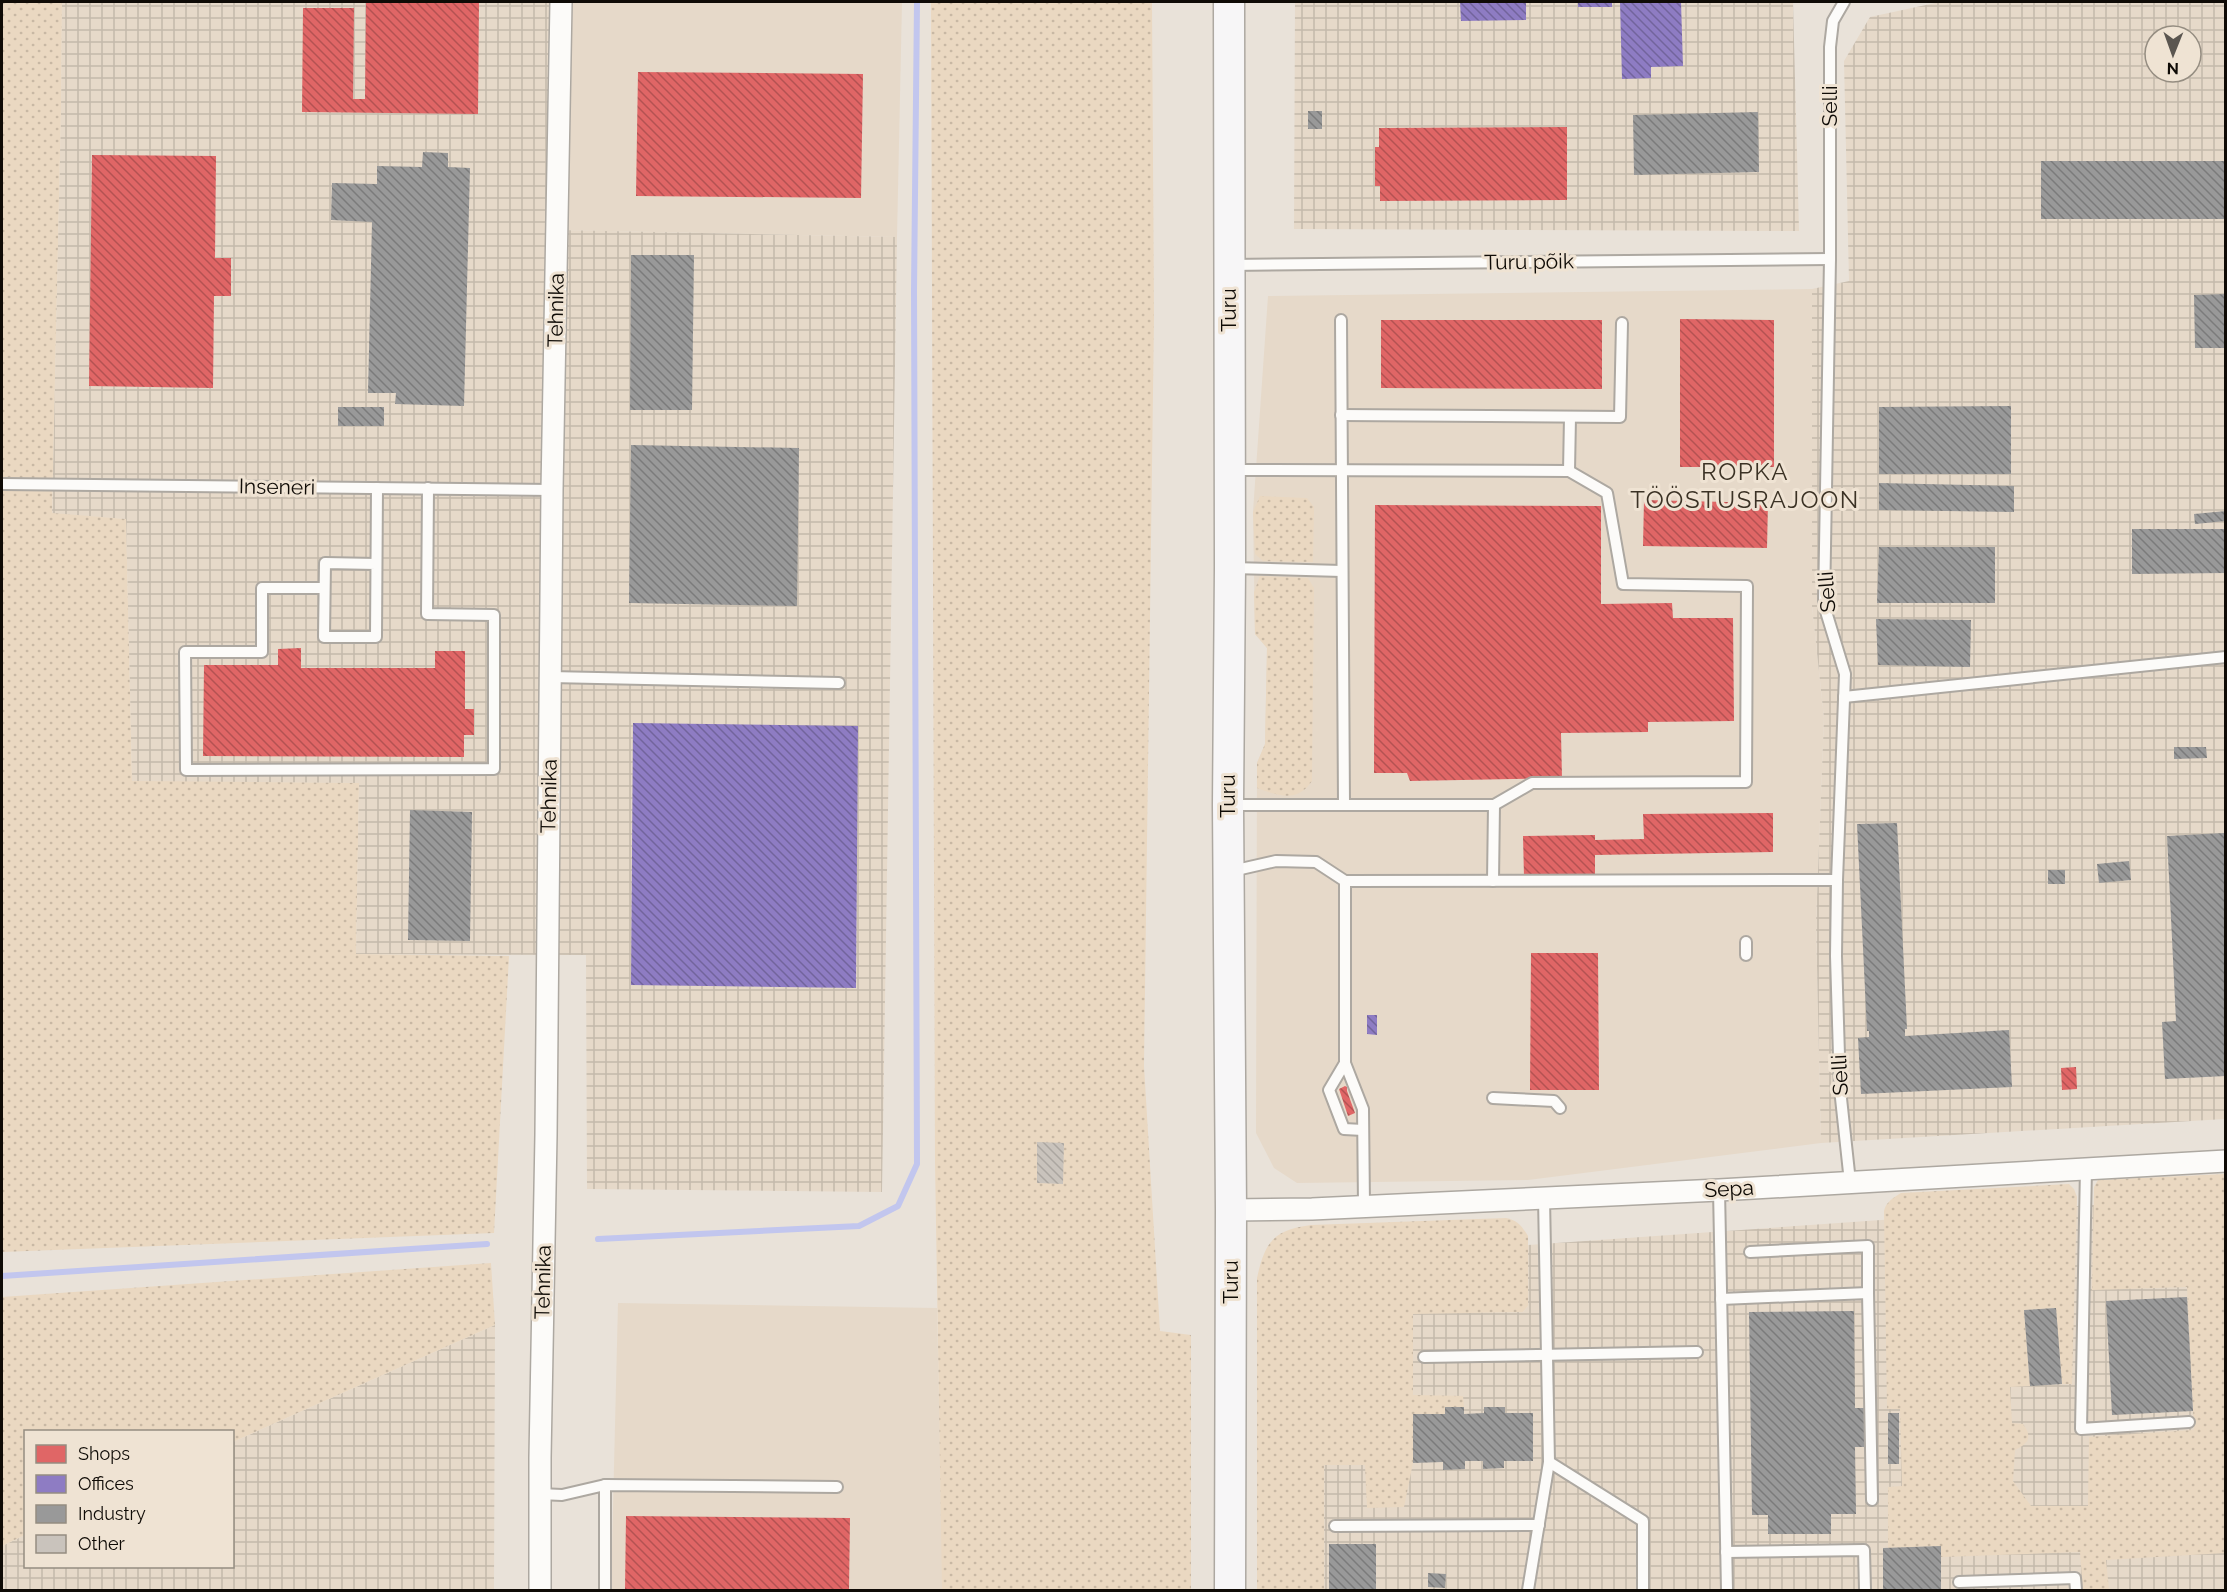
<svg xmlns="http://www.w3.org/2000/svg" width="2227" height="1592" viewBox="0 0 2227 1592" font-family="Raleway,sans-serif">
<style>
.built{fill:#e6d9c9}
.industrial{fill:url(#industrial-grid);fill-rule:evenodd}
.grass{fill:url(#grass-dots)}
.shops{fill:url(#shops-back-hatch)}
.offices{fill:url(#offices-back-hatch)}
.industry{fill:url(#industry-back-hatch)}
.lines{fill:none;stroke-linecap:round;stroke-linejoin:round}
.stream{stroke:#c2c6ee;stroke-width:6}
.building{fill:url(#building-back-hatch)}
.service-casing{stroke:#ada8a1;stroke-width:14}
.minor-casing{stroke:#ada8a1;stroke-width:24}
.secondary-casing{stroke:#ada8a1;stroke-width:33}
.service{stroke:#fcfbf9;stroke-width:10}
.minor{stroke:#fcfbf9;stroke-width:21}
.secondary{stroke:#f7f6f7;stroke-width:30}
.labels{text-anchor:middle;stroke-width:6;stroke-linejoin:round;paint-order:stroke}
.street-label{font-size:21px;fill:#0f0b06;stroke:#efe3d3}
.quarter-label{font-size:24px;letter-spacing:1.5px;fill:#3b3225;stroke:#efe3d3}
</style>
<defs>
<pattern id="industrial-grid" width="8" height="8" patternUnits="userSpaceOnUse" patternTransform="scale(1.5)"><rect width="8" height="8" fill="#e6d9c9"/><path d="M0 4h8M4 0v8" fill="none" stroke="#c4b9ab"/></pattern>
<pattern id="grass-dots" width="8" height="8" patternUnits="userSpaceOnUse" patternTransform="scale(1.5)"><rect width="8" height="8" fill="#ead8c1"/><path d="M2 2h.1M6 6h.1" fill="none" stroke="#c8b8a4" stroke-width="1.8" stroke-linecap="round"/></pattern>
<pattern id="shops-back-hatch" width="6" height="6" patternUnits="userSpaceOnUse" patternTransform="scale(1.5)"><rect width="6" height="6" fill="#e06666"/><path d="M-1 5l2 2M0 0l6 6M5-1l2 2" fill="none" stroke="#b45252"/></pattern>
<pattern id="offices-back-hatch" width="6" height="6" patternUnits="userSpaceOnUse" patternTransform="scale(1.5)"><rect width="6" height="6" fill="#8e7cc3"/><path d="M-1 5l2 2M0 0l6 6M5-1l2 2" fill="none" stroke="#72649c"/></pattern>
<pattern id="industry-back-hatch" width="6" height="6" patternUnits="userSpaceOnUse" patternTransform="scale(1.5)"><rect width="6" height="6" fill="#999"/><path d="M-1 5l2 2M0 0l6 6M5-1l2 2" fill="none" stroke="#7b7b7b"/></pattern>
<pattern id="building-back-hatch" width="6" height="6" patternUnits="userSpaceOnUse" patternTransform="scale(1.5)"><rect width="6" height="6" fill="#c9c3bc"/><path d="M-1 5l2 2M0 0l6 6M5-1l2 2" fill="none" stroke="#aba6a0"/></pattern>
</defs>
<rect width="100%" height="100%" fill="#e9e2d9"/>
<!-- built -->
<g class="built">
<path d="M561,2H902L897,237L557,230Z"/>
<path d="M1812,289V606L1824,718L1816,923L1821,1143L1528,1180L1297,1183L1274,1168L1256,1133L1257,763L1265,744L1267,648L1255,634L1253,512L1268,296Z"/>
<path d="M618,1303L937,1308L943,1590H611Z"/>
</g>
<!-- industrial -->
<g class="industrial">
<path d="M62,2H561L558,230L897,237L882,1192L587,1189L586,955L356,954L359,783L132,782L126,519L52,514L61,109Z"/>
<path d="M1295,2H1793L1799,231L1294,229Z"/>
<path d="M1964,2H2225V1119L1821,1143L1816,923L1824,718L1812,606V289L1849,281L1844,61L1870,17L1935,3ZM2155,36H2191V72H2155Z"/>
<path d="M2225,1199V1590H1324V1465L1413,1463V1313L1523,1312L1528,1306V1245L2093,1205Z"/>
<path d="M495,1325L494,1590H2V1546L25,1535L26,1566H232L233,1442Z"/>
</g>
<!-- grass -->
<g class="grass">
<path d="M2,2H62L61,109L52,513L126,519L132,781L359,783L356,954L509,956L494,1233L2,1252Z"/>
<path d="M931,2H1152L1154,317L1144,1066L1160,1331L1191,1335V1590H942L935,1162Z"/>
<path d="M1260,496L1307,498L1314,507L1313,562L1263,561L1255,554L1253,512Z"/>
<path d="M1260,576L1308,578L1314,588L1312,781C1297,803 1279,796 1257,788V763L1265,744L1267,648L1255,634L1254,592Z"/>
<path d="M2225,1174V1553L2106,1560L2109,1590H2083L2080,1552L1941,1557L1940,1546L1888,1548V1487L1902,1486L1900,1409H1887L1884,1211C1886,1202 1893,1198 1901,1193L2069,1184L2074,1189L2077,1197L2072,1384H2062L2056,1308L2024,1310L2030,1386L2010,1387L2012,1423L2023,1424C2033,1437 2028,1444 2015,1450L2013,1481L2031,1506H2088L2089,1437L2194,1430L2187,1287L2092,1290L2094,1187L2098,1180Z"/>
<path d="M1506,1218C1517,1220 1522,1226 1528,1236V1306L1523,1312L1413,1314V1395L1463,1396L1464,1407H1445V1414L1413,1415V1463L1404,1507L1367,1508L1365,1465H1324V1590H1257V1278C1265,1241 1274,1230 1311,1225Z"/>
<path d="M491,1263L495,1325L233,1442L232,1432H26L25,1535L2,1546V1297Z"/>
</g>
<!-- shops -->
<g class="shops">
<path d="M366,2H479L478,114L302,112L303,8H354L353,99H365Z"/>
<path d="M638,72L863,74L861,198L636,196Z"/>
<path d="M1567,127V200L1380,201V186H1375V147H1379V128Z"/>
<path d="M92,155L216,156L215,258H231V296H214L213,388L89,386Z"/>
<path d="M1680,319L1774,320V467H1680Z"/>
<path d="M1381,320H1602V389L1381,388Z"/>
<path d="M1644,500L1768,503L1767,548L1643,546Z"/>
<path d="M1375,505L1601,506V604L1672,603L1673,618H1733L1734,721L1648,722V732L1561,733L1562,778L1410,781L1407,773H1374Z"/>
<path d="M301,648V668H435V651H465V709H474V735H464V757L203,756L204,665H278V649Z"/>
<path d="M1773,813V852L1595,855V876L1524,877L1523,836L1595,835V840L1644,839L1643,814Z"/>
<path d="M1531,953H1598L1599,1090H1530Z"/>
<path d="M2076,1067L2077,1089L2062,1090L2061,1068Z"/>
<path d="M1345,1086L1347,1087V1091L1355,1113L1348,1116L1339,1089Z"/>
<path d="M626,1516L850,1518L849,1590H625Z"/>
</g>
<!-- offices -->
<g class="offices">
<path d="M1460,2H1526V20L1461,21Z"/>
<rect x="1578" y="2" width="34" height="5"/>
<path d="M1620,2H1681L1683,66L1651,67V78L1622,79Z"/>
<path d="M633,723L858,726L856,988L631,985Z"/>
<path d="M1367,1015H1377V1035L1367,1034Z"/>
</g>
<!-- industry -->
<g class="industry">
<rect x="1308" y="111" width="14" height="18"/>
<path d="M1758,112L1759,172L1634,175L1633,115Z"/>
<path d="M423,152L448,153V167L470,168L464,406L395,404L396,393H368L372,222L331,220L332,183L377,184V166L422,167Z"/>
<rect x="2041" y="161" width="185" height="58"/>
<path d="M631,255H694L692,410H630Z"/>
<path d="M2226,294V348H2195L2194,295Z"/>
<path d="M2011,406V474H1879V407Z"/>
<rect x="338" y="407" width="46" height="19"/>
<path d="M631,445L799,448L797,606L629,603Z"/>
<path d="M1879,483L2014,486V512L1879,510Z"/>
<path d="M2226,511V521L2195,524L2194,514Z"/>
<path d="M2132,529H2226V573L2132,574Z"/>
<path d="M1879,547H1995V603H1877Z"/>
<path d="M1876,619L1971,620L1970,667L1878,665Z"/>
<path d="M2174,747H2206L2207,758L2174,759Z"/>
<path d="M410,810L472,812L470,941L408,940Z"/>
<path d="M1897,823L1907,1029H1905V1036L2009,1030L2012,1087L1861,1094L1858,1038L1869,1037V1031H1867L1857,824Z"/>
<path d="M2224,833L2226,1076L2165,1079L2162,1022L2176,1021L2167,836Z"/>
<path d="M2129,861L2131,880L2099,883L2097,864Z"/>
<rect x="2048" y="870" width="17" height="14"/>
<path d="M2187,1297L2193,1411L2112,1415L2106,1301Z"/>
<path d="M2056,1308L2062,1384L2030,1386L2024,1310Z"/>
<path d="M1854,1311L1855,1408H1869V1447H1855L1856,1514H1831V1534H1768V1515H1752L1749,1312Z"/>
<path d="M1445,1407H1464V1414L1484,1413V1407H1505V1413H1533V1461H1504V1468L1483,1469V1461H1465V1469L1443,1470V1462L1413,1463V1414H1445Z"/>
<rect x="1888" y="1413" width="11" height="51"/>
<rect x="1329" y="1544" width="47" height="46"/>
<path d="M1941,1546V1590H1883V1548Z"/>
<path d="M1428,1573L1446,1574L1445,1588L1428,1587Z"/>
</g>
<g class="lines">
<!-- stream -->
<g class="stream">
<path d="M598,1239L859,1226L898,1206L917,1164L914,291L917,2"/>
<path d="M2,1276L487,1244"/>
</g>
</g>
<!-- building -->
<path class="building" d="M1037,1142L1064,1143L1063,1184L1037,1183Z"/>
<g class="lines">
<defs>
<g id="service">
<path d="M1844,2L1833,21L1830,47V259L1824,605L1845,674L1837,880L1836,956L1840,1089L1850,1182"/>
<path d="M1230,265L1830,259"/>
<path d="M1341,320L1344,804"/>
<path d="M1341,415L1620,417L1622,323"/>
<path d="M1569,471L1570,417"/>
<path d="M2,484L552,490"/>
<path d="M376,564L325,563L324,637H376L377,488"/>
<path d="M1231,568L1342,571"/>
<path d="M324,588H262V652H185L186,770L494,769V615L427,614L428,488"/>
<path d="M550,677L839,683"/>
<path d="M1844,697L2226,657"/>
<path d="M1231,805H1494L1532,783L1746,782L1747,586L1623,584L1607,493L1569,471L1231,470"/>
<path d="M1232,871L1276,861L1316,862L1345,881L1837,880"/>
<path d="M1345,881V1063L1329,1090L1344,1129L1363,1130"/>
<path d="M1493,881L1494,805"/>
<path d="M1746,955V942"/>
<path d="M1345,1063L1363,1109L1364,1205"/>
<path d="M1493,1098L1554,1101L1560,1108"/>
<path d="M2086,1168L2081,1429L2189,1422"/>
<path d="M1719,1190L1727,1590"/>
<path d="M1750,1252L1868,1246V1293"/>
<path d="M1721,1299L1868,1293L1872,1500"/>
<path d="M1424,1357L1697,1352"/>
<path d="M1549,1462L1643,1521V1590"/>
<path d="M540,1494L562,1495L605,1485L837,1487"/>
<path d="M1335,1526L1539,1525"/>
<path d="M1726,1552L1864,1550L1865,1590"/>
<path d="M1959,1582L2075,1578L2076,1590"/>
<path d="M605,1590V1485"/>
<path d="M1528,1590L1549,1462L1544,1198"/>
</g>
<g id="minor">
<path d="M1231,1210L1312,1209L1719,1190L2226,1161"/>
<path d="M540,1590V1458L546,1135L552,490L561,2"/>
</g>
<path id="secondary" d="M1229,2L1230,568L1228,805L1231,1210L1230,1590"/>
</defs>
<!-- service casing -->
<use href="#service" class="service-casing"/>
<!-- minor casing -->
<use href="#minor" class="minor-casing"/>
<!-- secondary casing -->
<use href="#secondary" class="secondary-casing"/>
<!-- service -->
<use href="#service" class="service"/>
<!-- minor -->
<use href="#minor" class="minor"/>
<!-- secondary -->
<use href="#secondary" class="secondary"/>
</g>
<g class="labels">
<!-- street labels -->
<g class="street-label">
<text transform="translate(1830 106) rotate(-90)" y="7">Selli</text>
<text transform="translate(1529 262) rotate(-1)" y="7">Turu põik</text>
<text transform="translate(556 310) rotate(-89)" y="7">Tehnika</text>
<text transform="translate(1229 310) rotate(-90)" y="7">Turu</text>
<text transform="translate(277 487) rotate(1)" y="7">Inseneri</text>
<text transform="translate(1827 592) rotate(-94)" y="7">Selli</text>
<text transform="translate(549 796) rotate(-89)" y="7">Tehnika</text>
<text transform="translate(1228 796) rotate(-90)" y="7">Turu</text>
<text transform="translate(1840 1075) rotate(-93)" y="7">Selli</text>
<text transform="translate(1729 1189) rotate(-3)" y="7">Sepa</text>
<text transform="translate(543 1282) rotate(-89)" y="7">Tehnika</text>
<text transform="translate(1231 1282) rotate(-90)" y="7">Turu</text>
</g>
<!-- quarter labels -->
<g class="quarter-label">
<text x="1745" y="480">ROPKA<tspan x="1745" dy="28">TÖÖSTUSRAJOON</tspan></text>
</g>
</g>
<!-- border -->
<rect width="2227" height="1592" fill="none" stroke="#0f0b06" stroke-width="6"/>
<!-- legend -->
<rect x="24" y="1430" width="210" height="138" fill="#efe3d3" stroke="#958d81" stroke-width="1.5"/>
<rect x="36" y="1445" width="30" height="18" fill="#e06666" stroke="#958d81" stroke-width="1.5"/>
<text x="78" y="1460" font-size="18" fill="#0f0b06">Shops</text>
<rect x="36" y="1475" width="30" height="18" fill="#8e7cc3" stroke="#958d81" stroke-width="1.5"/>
<text x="78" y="1490" font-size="18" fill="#0f0b06">Offices</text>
<rect x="36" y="1505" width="30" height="18" fill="#999999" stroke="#958d81" stroke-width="1.5"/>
<text x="78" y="1520" font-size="18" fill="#0f0b06">Industry</text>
<rect x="36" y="1535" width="30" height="18" fill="#c9c3bc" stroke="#958d81" stroke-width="1.5"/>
<text x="78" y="1550" font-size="18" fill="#0f0b06">Other</text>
<!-- north arrow -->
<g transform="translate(2173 54) rotate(181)"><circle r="28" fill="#efe3d3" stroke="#958d81" stroke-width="1.5"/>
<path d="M0-4.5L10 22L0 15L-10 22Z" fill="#5b5650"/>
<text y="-9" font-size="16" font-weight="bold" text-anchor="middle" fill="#0f0b06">N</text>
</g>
</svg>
